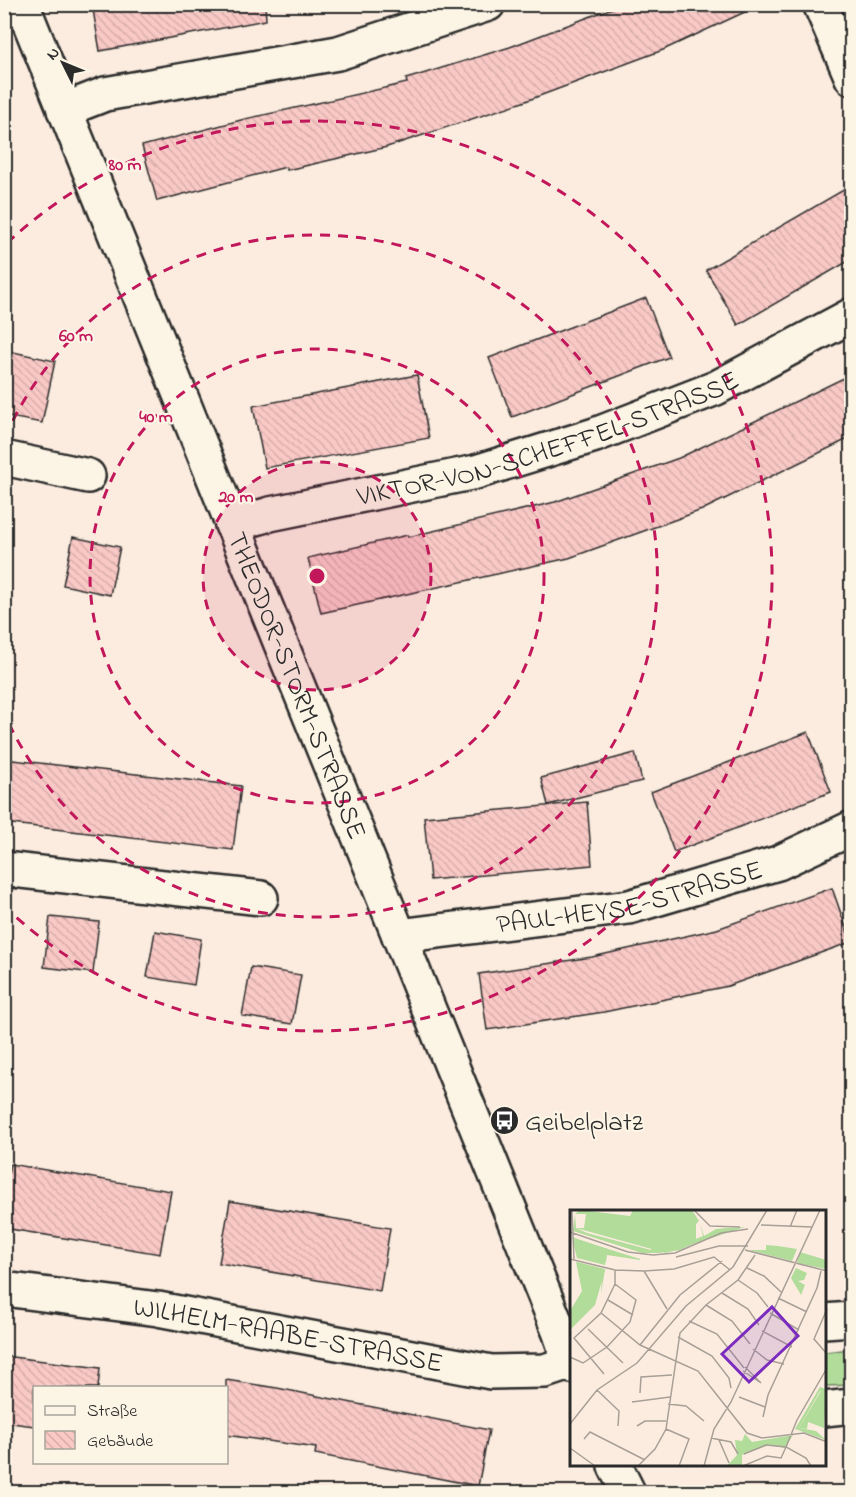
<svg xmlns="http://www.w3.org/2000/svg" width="856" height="1497" viewBox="0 0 856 1497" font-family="'Indie Flower',sans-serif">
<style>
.green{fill:#b1dc9a;stroke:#6e8462;stroke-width:1.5}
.building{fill:url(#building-back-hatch);stroke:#2b2b2b;stroke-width:1.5}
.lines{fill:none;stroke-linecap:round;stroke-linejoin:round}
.street-casing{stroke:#2b2b2b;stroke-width:38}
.secondary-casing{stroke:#2b2b2b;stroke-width:38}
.street{stroke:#fcf5e5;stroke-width:33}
.secondary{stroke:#fcf5e5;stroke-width:33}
.ring{fill:none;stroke:#c2185b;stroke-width:3;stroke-dasharray:10 8}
.labels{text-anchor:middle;stroke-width:4.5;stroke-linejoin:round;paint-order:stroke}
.street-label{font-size:27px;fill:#2b2b2b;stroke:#fcf5e5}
.poi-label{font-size:27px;fill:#2b2b2b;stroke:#fcf5e5;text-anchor:start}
.inset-road{fill:none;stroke:#a89f97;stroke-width:1.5}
.view{fill:#7b2cbf;fill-opacity:0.15;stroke:#7b2cbf;stroke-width:3}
.inset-edge{fill:none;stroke:#2b2b2b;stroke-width:3}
.centre{fill:#c2185b;stroke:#fcf5e5;stroke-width:3}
.ring-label{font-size:18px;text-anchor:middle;font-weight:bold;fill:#c2185b;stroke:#fcf5e5;stroke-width:4.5;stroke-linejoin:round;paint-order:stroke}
</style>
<defs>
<pattern id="building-back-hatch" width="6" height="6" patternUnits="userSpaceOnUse" patternTransform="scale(1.5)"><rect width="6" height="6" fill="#f9c9c6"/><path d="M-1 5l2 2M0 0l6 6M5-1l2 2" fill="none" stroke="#d6adaa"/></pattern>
</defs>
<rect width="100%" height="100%" fill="#fbecdf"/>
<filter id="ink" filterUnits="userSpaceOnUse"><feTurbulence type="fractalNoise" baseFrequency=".0167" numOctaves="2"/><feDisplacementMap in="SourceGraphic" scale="12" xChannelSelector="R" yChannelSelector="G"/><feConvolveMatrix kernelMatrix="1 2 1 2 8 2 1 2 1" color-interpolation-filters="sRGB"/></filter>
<g filter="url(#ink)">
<!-- green -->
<path class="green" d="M851,1349V1385L825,1386V1352Z"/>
<!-- building -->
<g class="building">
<path d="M92,4H265L266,20L100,51Z"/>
<path d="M623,4H762L663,50L523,102L387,147L287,170L286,167L157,201L142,146L241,120L407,83L406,79L510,47Z"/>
<path d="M852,185V259L738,325L706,270Z"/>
<path d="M646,298L669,357L512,417L489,358Z"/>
<path d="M4,350L55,361L42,423L4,416Z"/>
<path d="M852,374V437L702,510L569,558L321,613L308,558L408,535V537L555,502L679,458Z"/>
<path d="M417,375L429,438L265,468L253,406Z"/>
<path d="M73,537L120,547L110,595L63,585Z"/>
<path d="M808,732L831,792L674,852L651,792Z"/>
<path d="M635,753L642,781L548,805L541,778Z"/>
<path d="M4,759L241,786L233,850L4,823Z"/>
<path d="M587,802L592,865L430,880L424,817Z"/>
<path d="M832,888L851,942L728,986L604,1012L487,1030L479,974L592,957L717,929Z"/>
<path d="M50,917L99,922L93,973L44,967Z"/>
<path d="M155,931L201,939L194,985L147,977Z"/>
<path d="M251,967L301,975L292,1024L242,1016Z"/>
<path d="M10,1164L171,1191L160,1254L4,1228V1194Z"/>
<path d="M230,1201L390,1228L380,1291L219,1263Z"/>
<path d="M4,1356L100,1368L98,1388H34V1426L4,1422Z"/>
<path d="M226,1380L277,1388L489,1430L478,1486L315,1454L316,1448L226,1435Z"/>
</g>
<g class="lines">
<defs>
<g id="street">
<path d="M820,4L852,78"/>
<path d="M64,110L105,94L338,53L488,4"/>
<path d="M4,458L88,476"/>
<path id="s1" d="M232,525L270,514L476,472L595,435L716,388L852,315"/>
<path d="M4,869L261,898"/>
<path id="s2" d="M399,936L629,907L778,863L852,828"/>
<path id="s3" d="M4,1289L158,1309L491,1372L545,1371L569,1363"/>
<path d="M824,1321L852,1319"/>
<path d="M824,1409L852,1406"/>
</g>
<g id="secondary">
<path id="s4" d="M22,4L559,1331L571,1366"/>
<path d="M615,1466L628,1492"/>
</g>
</defs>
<!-- street casing -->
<use href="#street" class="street-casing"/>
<!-- secondary casing -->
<use href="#secondary" class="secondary-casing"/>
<!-- street -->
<use href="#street" class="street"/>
<!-- secondary -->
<use href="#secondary" class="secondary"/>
</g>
</g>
<!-- distance rings -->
<circle cx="317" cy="576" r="114" fill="#c2185b" fill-opacity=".12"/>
<g class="ring">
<circle cx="317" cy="576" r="114"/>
<circle cx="317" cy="576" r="227"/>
<path d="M5 437A341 341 0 1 1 5 715"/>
<path d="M7 243A455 455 0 1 1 7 909"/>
</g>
<!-- icons -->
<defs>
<symbol id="bus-disc" viewBox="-11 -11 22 22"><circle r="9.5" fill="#2b2b2b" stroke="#fcf5e5"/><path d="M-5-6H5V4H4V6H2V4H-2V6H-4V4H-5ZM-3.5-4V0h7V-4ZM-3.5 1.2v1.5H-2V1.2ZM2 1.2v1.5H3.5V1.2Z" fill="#fff"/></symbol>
</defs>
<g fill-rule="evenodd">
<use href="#bus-disc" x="488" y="1104" width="33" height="33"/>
</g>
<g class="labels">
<!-- street labels -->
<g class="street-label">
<text dy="9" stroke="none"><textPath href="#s1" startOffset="328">VIKTOR-VON-SCHEFFEL-STRASSE</textPath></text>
<text dy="9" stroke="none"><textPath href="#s4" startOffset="735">THEODOR-STORM-STRASSE</textPath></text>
<text dy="9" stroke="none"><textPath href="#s2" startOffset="234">PAUL-HEYSE-STRASSE</textPath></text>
<text dy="9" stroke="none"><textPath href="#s3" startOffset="288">WILHELM-RAABE-STRASSE</textPath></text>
</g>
<!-- poi labels -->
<g class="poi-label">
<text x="525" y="1130">Geibelplatz</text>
</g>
</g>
<!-- overview -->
<g transform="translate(570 1210)">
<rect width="256" height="256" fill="#fbecdf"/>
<path d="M10,0L60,6L63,0H122L129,11L126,14V29L133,26L130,13L134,26L146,19L175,17L96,43L6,18H14L16,4H5ZM2,27L37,39L35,55L7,48ZM196,35L208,36L227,39L222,51L179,40H196ZM230,42L256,50V59L227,53ZM6,52L35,60L25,95L0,120V101L12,81ZM226,58L237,63L234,70L228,71L235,75L231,85L221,68ZM251,181L256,184L254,218L238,212L237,219L229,218ZM175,224L182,232L223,225L215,238L199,235L172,245V256H157L167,245L165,230L172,231Z" fill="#b1dc9a"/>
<path d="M5,5L6,18L17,23L81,40L85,30L96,42L121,31L124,13L126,29L156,18L169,19L144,24L110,40L89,43H72L3,21ZM3,28L70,49V50L37,45L36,52L19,42L9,46ZM7,52L35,59L31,84L32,65L18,60L23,64L14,72L18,63ZM250,177L256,179V184L250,181L229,218L246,221L256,230L225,219Z" fill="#b1dc9a"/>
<path class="inset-road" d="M2,0L4,49M124,0L140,16L170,17M191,15L242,17M220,17L227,0M0,22L58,42L83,45L105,43L151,23L178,19M175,40L257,61M106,47L149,36H178M0,49L45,60L74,61L104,59L144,47L160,60M177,58L194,66L211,82M74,61L97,99M168,70L187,83L198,97M152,83L178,99L189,115M208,88L237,102M38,90L63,105M136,95L162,111L180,134M257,99L244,129L257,144M31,103L70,135L128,161L177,223L192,228L234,223L257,232M200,103L229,120M119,111L147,124L174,158M18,119L53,153M192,121L222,137M108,127L142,146L159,168L161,178M70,135L110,85L152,51M183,139L197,150L214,154M0,147L13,153L37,137L60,112L66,90L45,74V60M173,161L191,173L175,157M34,164L4,128L31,103L45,74M27,180L49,201L48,216M70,183L71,167L102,165M169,187L195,197M62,192L100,187M98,194L116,196L134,211M193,207L198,185L247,78L251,61M0,214L27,180L67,153L116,96L163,57L197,0M67,216L75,211H96M96,219L119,229L109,256M141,228L161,232L168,244M14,229L20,222L75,250M149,230L159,253M0,238L25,256M68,256L85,239L96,219L110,123L136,95L168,70L185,45M134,256L144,219L161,192L250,0M173,256L197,246L211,248L216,237L196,235L174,244M241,256L236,248L216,237L227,210L257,158"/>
<path class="view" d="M202,97L228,126L179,172L152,144Z"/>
<rect width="256" height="256" class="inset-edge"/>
</g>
<circle cx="317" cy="576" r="9" class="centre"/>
<g class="ring-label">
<text x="125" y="170">80 m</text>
<text x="76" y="341">60 m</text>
<text x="156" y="422">40 m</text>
<text x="236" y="502">20 m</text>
</g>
<!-- margin -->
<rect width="856" height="1497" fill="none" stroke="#fcf5e5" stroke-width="24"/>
<rect x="12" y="12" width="832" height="1473" fill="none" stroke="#2b2b2b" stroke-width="2" filter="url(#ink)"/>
<!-- legend -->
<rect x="33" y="1386" width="195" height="78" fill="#fcf5e5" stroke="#a8a49b" stroke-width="1.5"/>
<rect x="45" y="1406" width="30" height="9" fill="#fcf5e5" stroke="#a8a49b" stroke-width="1.5"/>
<text x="87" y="1416" font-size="18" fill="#2b2b2b">Straße</text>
<rect x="45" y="1431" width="30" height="18" fill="url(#building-back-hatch)" stroke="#a8a49b" stroke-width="1.5"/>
<text x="87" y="1446" font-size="18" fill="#2b2b2b">Gebäude</text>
<!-- north arrow -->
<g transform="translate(63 63) rotate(313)" stroke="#fcf5e5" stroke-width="4.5" paint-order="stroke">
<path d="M0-4.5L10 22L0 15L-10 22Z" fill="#2b2b2b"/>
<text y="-9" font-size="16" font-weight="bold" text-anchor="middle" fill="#2b2b2b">N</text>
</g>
</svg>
